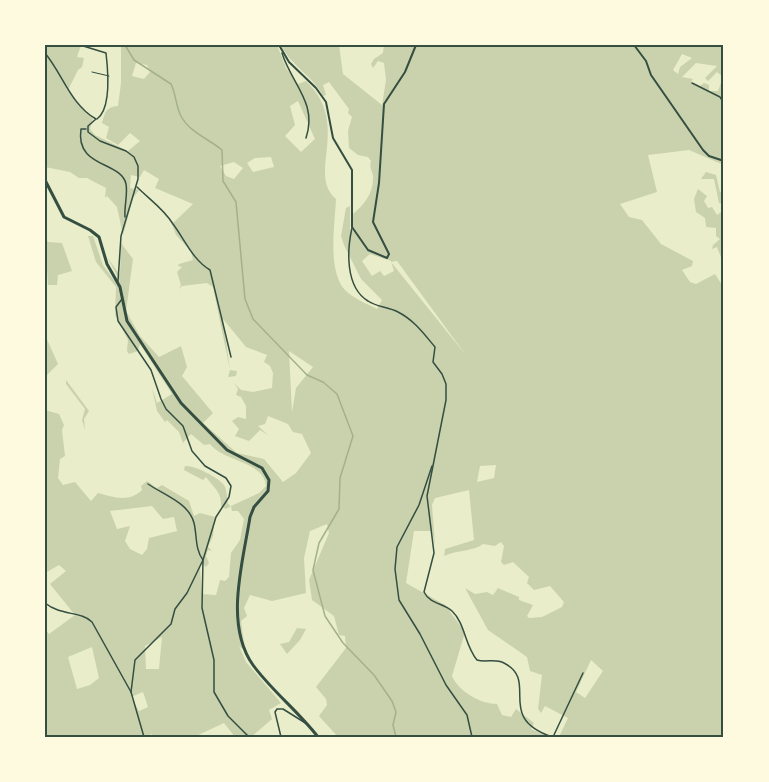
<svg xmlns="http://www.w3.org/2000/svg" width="769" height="782" viewBox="0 0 769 782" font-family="'Nunito Sans',sans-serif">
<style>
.green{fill:#cad2ad;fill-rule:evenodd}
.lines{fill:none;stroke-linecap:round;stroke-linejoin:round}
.stream{stroke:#a3b18a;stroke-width:1.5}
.service{stroke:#344e41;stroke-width:1}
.minor{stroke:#344e41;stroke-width:1.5}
.tertiary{stroke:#344e41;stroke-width:2}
.primary{stroke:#344e41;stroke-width:3}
.neatline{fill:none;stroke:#344e41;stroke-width:2}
</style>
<rect width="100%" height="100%" fill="#e9edc9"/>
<!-- green -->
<g class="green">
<path d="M47,45H81L77,57L84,58L82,67L78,70L68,90L93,119L90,129L95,135L128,151L140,141L130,133L118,145L106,138L109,127L102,123C105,112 106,107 118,106L121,83V45H277L286,68L298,84L306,81C352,125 306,174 336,199C335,224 327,271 345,290C353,298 367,304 377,309L382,300L361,279L344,245L341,236L346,208L350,206V229L353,231V214C364,205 374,193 373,176C372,170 369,168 371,161L368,157L358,155L349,148L348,131L352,117L348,113L349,109L329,82L323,85L326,95L323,96C313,76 291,66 281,45H339L343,74L382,105L386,80L384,63L378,61L373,68L371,64L374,59L383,53L384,45H724V165L689,150L648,155L657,192L620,204L629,217L642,220L661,244L693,261L692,266L682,270L690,282L696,284L715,274L724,288V737H559L568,718L545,706L541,713L538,709L542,675L530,671L527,657L488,630L465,588L475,594L487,592L493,595L498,588L519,597V600L533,605L527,616L529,618L542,617L562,607L564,602L550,586L534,590L527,583L529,577L513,562L504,565L501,562L504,546L501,542L495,546L483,544C475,551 457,550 444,556L445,549L474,540L469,490L435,498L432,505L435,545L432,531H414L406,583L445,605L465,632L452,676C459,692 481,704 497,704L502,715L511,717L516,709L534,723L531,729L549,737H338L319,716L327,705L326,699L316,687L346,648L345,636L339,635L334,616L312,600L309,580L329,533L327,524L310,531L304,558L306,593L272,601L250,595L244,608L247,616L241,621L245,651L239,646L246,662L281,703L269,710L272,719L251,737H235L224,723L194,737H153L152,734L145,737H45V629L49,634L75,615L50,584L66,571L59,565L45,573V410L59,414L64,425L62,430L65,456L60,459L58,478L63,485L75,482L91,501L98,493C113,497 129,503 142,490L141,486L147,481L157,488L162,485L189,501L194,516L200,513L215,517L213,536L208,547L212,551L208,550L206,556L209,563L206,567L202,563L200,566L202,594L216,595L220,580L225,581L229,577L231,553L240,540L244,519L238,511H232L231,506L226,509L221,506C222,492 213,487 206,477L203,480L184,470L185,466C194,465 218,477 224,485C227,490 227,498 228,504L231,506L259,493L266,486C264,461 224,462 210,444L204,445L191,434L183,443L179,432L167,420L165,422L157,411L152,388L157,403L172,394L140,344L138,351L129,354L127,351L128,340L115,315L116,287L96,262L88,236H93L103,265L114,280L120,281L107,257L120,275L121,243L133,259L126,311L140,336L159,357L181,346L187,367L182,376L213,413L203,423L237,453L264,459L283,482L296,473L311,453L302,434L293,432L288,424L268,416L265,424L258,426L268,435L260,430L249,441L235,436L239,429L232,421L238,417L246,419V406L241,397L236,395L238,389L234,383L241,390L253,392L272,388L273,373L270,366L264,362L267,355L246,347L223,319L230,370L237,371L236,376L228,377L230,370L213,287L207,283L182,286L179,289L181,285L177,272L182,267L178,266L179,264L193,260L191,251L176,235L172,224L193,204L155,188L159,179L144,170L140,177L131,175L130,188L139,190L133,198L123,235L117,207L107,196L105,198L106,188L87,178H79L70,172L45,167V47ZM682,54L692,58L680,67L678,74L673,70ZM136,63L147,65L150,72L144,79L132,76ZM696,63L717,66L705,78L708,81L717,72L723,77L718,91H709V85L704,83L700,86L691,82L693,79L682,77ZM298,101L315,139L301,152L285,136L295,125L290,106ZM271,157L274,167L253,172L247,163L255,158ZM234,162L243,168L234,179L226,176L220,166ZM370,254L391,261L394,271L384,276L380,271L372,276L362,261ZM397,261L465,354L391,262ZM289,351L313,367L296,388L292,412ZM496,465L494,478L477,482L480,466ZM152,506L163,519L174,517L177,531L149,538L147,549L142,555L130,549L125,541L130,526L117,529L110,511ZM162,637L159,669H146L145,646ZM92,647L99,678L90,685L77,689L68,657ZM591,660L603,671L585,698L576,692ZM143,692L148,707L139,711L131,697Z"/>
<path d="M706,172L716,175L720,192L724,191V204L719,203L714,179H701Z"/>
<path d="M698,189L707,196L704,201L708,208L712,207L717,215L724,210V265L717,247L712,249L713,245L720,239L716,236V228L706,227L705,218L696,212L694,199Z"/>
<path d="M45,237L48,242L62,243L72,271L58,275L57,285H48Z"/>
<path d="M45,335L58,364L45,377Z"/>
<path d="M66,380L89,411L84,419L85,430L82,420L85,409L66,384Z"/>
<path d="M297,628L306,629L300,640L287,654L280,644L289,642Z"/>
</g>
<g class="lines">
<!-- stream -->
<path class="stream" d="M125,45L134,60L171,84C176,94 176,107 181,116C189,132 209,139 222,150L223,181L236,202L245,299L253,319L307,375L323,382L337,394L353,436L340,478L339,509L319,543L313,570L325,616L343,643L374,675L392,701L396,712L393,725L396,737"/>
<!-- service -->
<path class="service" d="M92,72L109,76"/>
<!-- minor -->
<g class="minor">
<path d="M80,45L106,53C108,70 112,108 97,119"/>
<path d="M45,53C63,75 71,105 96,119L88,126V132L100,141L126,151L134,157L138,166V179L121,236L118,281"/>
<path d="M282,53C291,83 318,103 306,138"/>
<path d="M692,83L720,97L724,104"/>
<path d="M86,129H81C75,168 121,161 126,184C128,194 124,207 125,217"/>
<path d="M137,187C149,199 164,209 173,224C185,240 193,260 210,270L231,357"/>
<path d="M352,228C347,250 345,287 368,301C377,307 388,307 398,312C414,320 424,334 435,347L433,362L442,374L446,384V400L427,496L434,553L424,592C430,604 443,603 452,611C465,623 465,646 477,660C486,663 495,658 504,663C540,681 494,717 552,737"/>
<path d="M122,299L116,307L118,321L151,370L161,399L166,409L183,426L192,451L205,466L226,478L231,486L229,497L216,517L203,560L202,608L214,660V692L228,716L249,737"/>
<path d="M432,466L419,505L397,547L395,569L399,600L420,634L446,685L467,715L472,737"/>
<path d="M45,603C61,616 81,611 92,622L131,692L144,737"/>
<path d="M131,692L135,660L171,624L175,609L187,593L203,560C195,550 197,535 194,523C189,503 164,495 148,484"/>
<path d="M281,737L275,712L277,709H283L307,724"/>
<path d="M553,737L583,673"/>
</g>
<!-- tertiary -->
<g class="tertiary">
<path d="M279,45L289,62L316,88L326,102L333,138L352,170V227L368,250L387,258L389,254L373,222L379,183L384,104L405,72L416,45"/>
<path d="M634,45L646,61L651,75L703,150L709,156L724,161"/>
</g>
<!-- primary -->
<path class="primary" d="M45,180L64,217L90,230L99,237L107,264L120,287L127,321L181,403L227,450L262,468L269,480L268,491L254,507L250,517C243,562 224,624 253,665C272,691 298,711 318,737"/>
</g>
<!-- border -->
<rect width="769" height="782" fill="none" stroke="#fefae0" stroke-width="93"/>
<rect x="46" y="46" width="676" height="690" class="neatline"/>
</svg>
